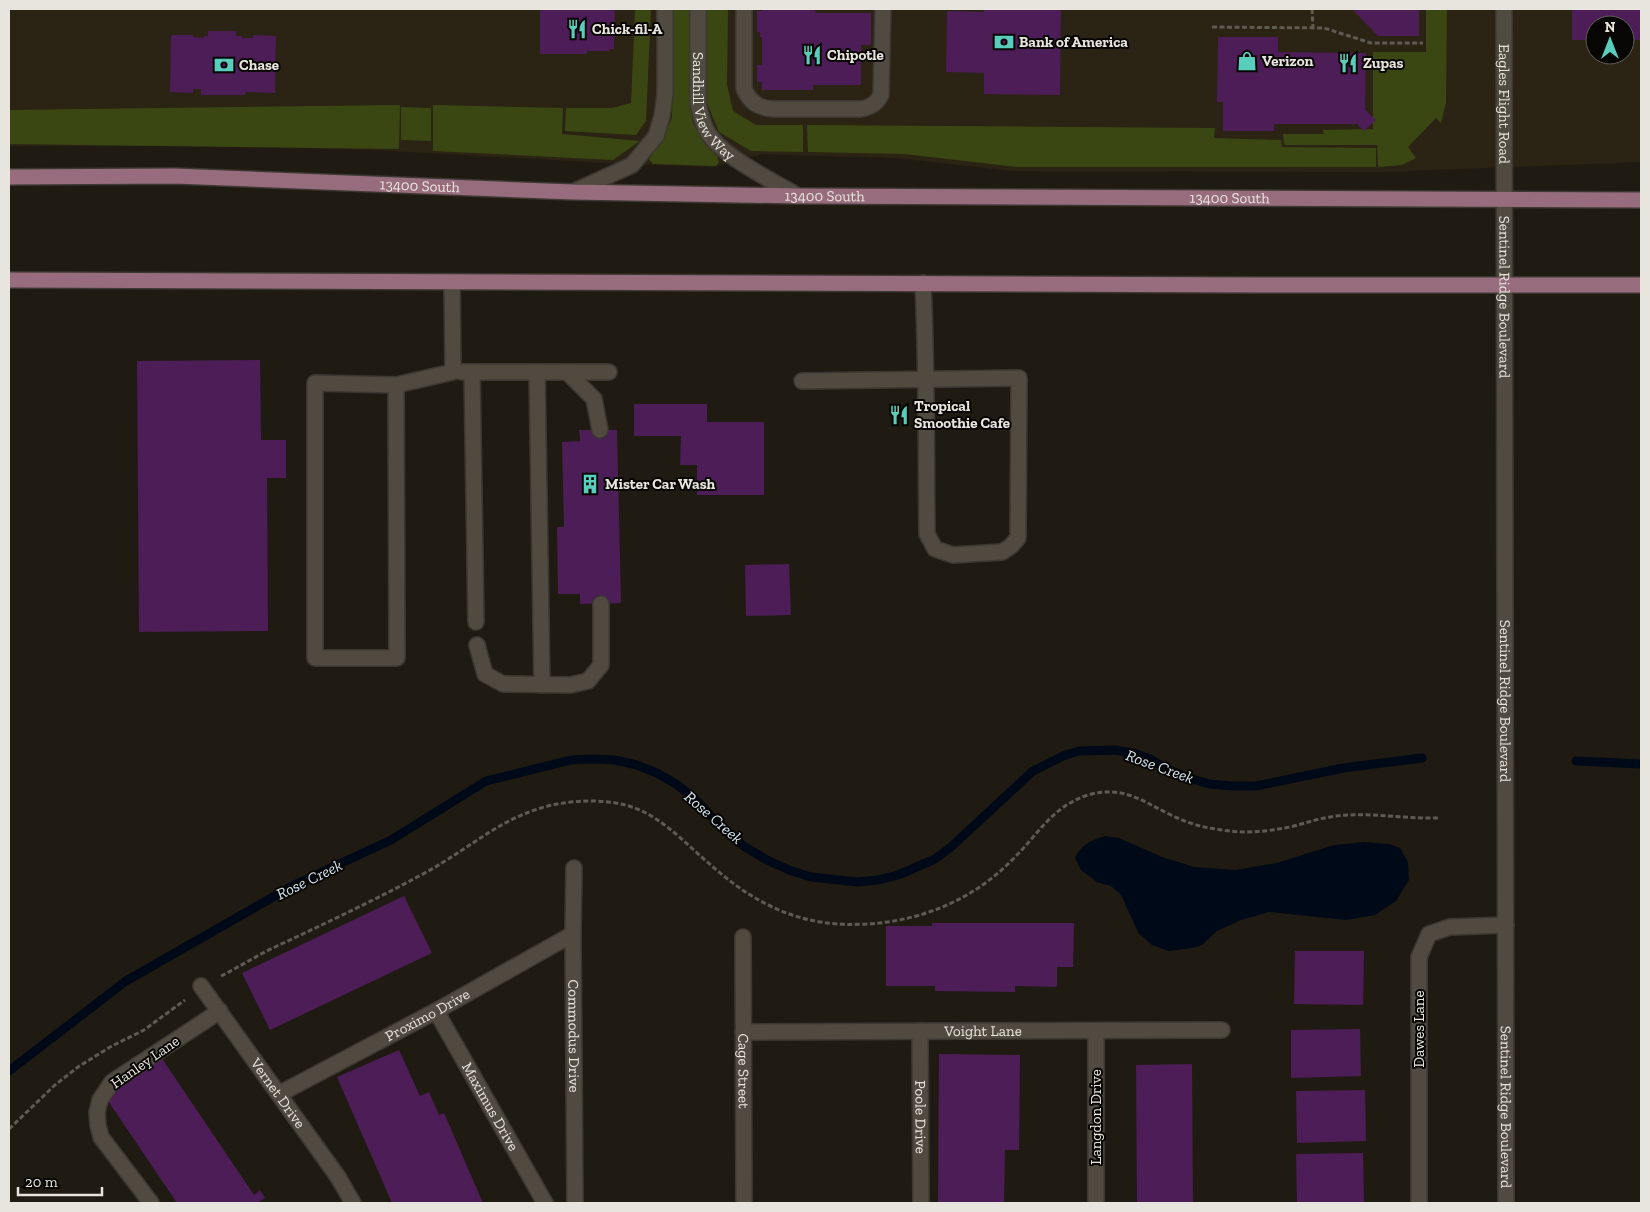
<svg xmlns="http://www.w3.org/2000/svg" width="1650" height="1212" viewBox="0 0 1650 1212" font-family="'Zilla Slab',serif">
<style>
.built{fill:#2b2314;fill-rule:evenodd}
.green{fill:#3b4712}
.water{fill:#000917}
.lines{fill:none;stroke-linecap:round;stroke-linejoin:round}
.stream{stroke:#000917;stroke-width:9}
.building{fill:#4c1d56}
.lane-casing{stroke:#3b3732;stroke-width:18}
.street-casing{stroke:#3b3732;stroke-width:18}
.secondary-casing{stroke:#3b3732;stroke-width:18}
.primary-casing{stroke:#3b3732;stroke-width:18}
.path{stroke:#5f5b52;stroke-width:3;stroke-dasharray:5 2.5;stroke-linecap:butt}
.lane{stroke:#504a40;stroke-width:15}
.street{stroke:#504a40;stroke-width:15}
.secondary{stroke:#504a40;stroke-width:15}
.primary{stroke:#976c7d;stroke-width:15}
.labels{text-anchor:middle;stroke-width:4;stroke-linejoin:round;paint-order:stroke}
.poi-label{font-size:15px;font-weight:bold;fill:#e8e5de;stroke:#080604;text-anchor:start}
.street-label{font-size:15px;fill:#e8e5de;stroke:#080604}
.water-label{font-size:16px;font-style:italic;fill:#d3e6f3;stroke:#080604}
</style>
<rect width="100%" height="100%" fill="#201b12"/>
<!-- built -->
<path class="built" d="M9,9H1641V162L1380,172L1012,171L896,158L762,154L714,167L605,163L372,150L241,146H9ZM1595,25H1625V55H1595Z"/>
<!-- green -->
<g class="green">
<path d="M635,9H651L646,121L636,135L565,131L566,108H612L631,103Z"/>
<path d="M674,9H690V97L693,123L704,143L717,156L719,162L716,166L653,164L649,159L662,139L672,118Z"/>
<path d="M707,9H728L727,84L733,111L756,125H803V152L751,151L719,132L707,103Z"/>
<path d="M1426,9H1447L1446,103L1441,123L1436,118L1408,147L1416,158L1402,165L1378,167L1377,145H1284L1283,134H1324L1323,130L1373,129V52H1426Z"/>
<path d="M400,105L399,149L9,144V110Z"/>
<path d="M433,105L563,108L562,134L640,141L613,160L433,151Z"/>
<path d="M401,107L431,108V141L401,140Z"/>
<path d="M807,125L1215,128L1214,138L1281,140L1282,147L1376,148V167H1017L904,154L808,152Z"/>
</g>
<!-- water -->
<path class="water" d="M1105,836L1119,838L1162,857L1194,867L1236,870L1277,863L1334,845L1364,842L1389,844L1400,848L1408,862L1409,880L1396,901L1375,915L1346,920L1269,912L1241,920L1217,931L1202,945L1192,948L1169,951L1152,945L1139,934L1121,895L1111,886L1097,882L1081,870L1075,858C1080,845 1092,840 1105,836Z"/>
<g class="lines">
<!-- stream -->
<g class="stream">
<path d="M1576,761L1641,764"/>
<path d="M9,1071L126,981L294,885L391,840L486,781L571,760L593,759L615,760L637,765L657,773L676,784L693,797L725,831L745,847L767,860L789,870L811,877L858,882L878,880L898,875L935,859L951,847L1033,771L1063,756L1079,751L1115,750L1133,753L1150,759L1169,770L1189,778L1210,784L1233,786H1256L1343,768L1422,758"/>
</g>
</g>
<!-- building -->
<g class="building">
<path d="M540,9H615L614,49H609L610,51H587V54H540Z"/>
<path d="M762,9H815L816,13H871V45H861V85H813V90H762V82H757V65H762V37H760V32H757V11H762Z"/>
<path d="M984,9H1061L1060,95L984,94V73L946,72L947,11L984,12Z"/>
<path d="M1352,9H1419V36H1378Z"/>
<path d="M1572,9H1641V40H1625V25H1595V40H1572Z"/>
<path d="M208,31H236V36H242V38H253V35L276,36L275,93L245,92V95H201V89H193V93L170,92L171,35H193V37L204,38V36H208Z"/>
<path d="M1218,37H1278V52L1366,53L1365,109L1376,120L1364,131L1357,124H1274V131H1223V102H1217Z"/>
<path d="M260,360L261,440H286V478H267L268,631L139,632L137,361Z"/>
<path d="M634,404H707V422H764V495H697V465H680L681,436H634Z"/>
<path d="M579,430H617L621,603L580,604V594H558L557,527H564L562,442L580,441Z"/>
<path d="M789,564L791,615L746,616L745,565Z"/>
<path d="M404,896L432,953L270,1030L242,973Z"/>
<path d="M932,923H1074L1073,967H1057V987L1015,986V992L935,991V986H886V926H932Z"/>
<path d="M1295,951H1364L1363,1005L1294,1004Z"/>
<path d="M1360,1029L1361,1076L1291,1078V1030Z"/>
<path d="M399,1050L420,1096L429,1092L439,1115L444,1113L483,1203H392L337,1077Z"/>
<path d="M939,1054L1020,1055L1019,1150H1005L1004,1203H938Z"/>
<path d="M161,1057L254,1195L260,1190L265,1198L257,1203H177L104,1095Z"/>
<path d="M1192,1064L1193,1203H1137L1136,1065Z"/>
<path d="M1365,1090L1366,1141L1297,1143L1296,1091Z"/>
<path d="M1363,1153L1364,1203H1297L1296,1154Z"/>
</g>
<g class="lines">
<defs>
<g id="lane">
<path d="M744,9V89C750,102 758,108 773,109H861C871,107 876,104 881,95L883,9"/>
<path d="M462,372H609"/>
<path d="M472,372L476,622"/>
<path d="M537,372L542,685"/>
<path d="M567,372L594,399L600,430"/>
<path d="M802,381L1019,378L1018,538L1011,546L1002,552L953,555L935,549L927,534C926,450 927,367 923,283"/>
<path d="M396,385L315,383V658H397L396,385L453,372L452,282"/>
<path d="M477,645L485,674L503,684L570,685L588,681L601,665V604"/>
</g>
<g id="street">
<path id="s1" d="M698,9V103C700,113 702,123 708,133C723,157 773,181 798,196"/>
<path d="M573,192L632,165L656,136L662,116L665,94V9"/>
<path id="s2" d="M574,868L573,934L575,1203"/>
<path id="s3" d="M743,937L744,1203"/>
<path id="s4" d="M201,986L338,1177L353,1203"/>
<path id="s5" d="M436,1011L545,1203"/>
<path id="s6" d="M920,1031L921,1203"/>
<path d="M1096,1031V1203"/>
<path id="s7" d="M743,1032L1222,1030"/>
<path id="s8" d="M279,1094L436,1011L573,934"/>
<path d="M151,1203L101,1137L98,1125L97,1112L100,1100L112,1082L220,1011"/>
<path d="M1419,1203V957L1429,934L1450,927L1506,925"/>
</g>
<g id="secondary">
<path id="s9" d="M1504,9L1506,1203"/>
</g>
<g id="primary">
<path id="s10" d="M9,177L175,176L573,192L798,196L1641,200"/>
<path d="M9,280L1258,285H1641"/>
</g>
</defs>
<!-- lane casing -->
<use href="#lane" class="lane-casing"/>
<!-- street casing -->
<use href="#street" class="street-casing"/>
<!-- secondary casing -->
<use href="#secondary" class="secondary-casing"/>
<!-- primary casing -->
<use href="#primary" class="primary-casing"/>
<!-- path -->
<g class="path">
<path d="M1312,9L1313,28"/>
<path d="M1212,27L1324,28L1371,43H1423"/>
<path d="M221,976C239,967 256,956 275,947C324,924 373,901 421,875C483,842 514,801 592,801C615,801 637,806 656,819C676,832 694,851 713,867C759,907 805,928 867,924C922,921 974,899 1012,860C1038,835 1051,807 1088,795C1123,785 1142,801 1171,815C1185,822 1200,827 1216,829C1241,834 1265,832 1290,827C1306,823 1320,818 1336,816C1370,812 1404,819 1438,818"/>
<path d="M9,1129L55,1085L78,1067L110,1047L144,1030L185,1000"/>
</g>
<!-- lane -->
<use href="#lane" class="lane"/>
<!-- street -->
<use href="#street" class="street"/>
<!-- secondary -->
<use href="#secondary" class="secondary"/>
<!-- primary -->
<use href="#primary" class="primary"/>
</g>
<!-- icons -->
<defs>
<symbol id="restaurant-bare" viewBox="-9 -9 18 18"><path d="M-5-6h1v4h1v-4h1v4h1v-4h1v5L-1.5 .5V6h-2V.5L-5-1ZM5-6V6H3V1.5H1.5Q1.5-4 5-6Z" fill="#5acebc" stroke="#080604" stroke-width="2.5" paint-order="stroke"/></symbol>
<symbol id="bank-bare" viewBox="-9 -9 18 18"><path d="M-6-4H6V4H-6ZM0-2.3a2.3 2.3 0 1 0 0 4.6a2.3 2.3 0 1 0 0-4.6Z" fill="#5acebc" stroke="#080604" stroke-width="2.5" paint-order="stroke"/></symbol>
<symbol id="shop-bare" viewBox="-9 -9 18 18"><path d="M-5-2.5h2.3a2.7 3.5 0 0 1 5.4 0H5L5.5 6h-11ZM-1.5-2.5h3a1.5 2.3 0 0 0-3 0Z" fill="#5acebc" stroke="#080604" stroke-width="2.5" paint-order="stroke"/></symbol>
<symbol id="building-bare" viewBox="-9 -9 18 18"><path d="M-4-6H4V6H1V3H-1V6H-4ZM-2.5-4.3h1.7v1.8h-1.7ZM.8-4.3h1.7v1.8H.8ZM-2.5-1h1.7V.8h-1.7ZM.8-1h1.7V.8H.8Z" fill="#5acebc" stroke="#080604" stroke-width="2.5" paint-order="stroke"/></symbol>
</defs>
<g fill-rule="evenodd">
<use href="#restaurant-bare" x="563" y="15" width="28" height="28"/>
<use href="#bank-bare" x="990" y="28" width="28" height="28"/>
<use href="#restaurant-bare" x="798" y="41" width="28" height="28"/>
<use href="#shop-bare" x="1233" y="47" width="28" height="28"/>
<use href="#restaurant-bare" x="1334" y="49" width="28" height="28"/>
<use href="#bank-bare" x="210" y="51" width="28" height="28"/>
<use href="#restaurant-bare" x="885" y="401" width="28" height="28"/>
<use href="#building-bare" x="576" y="470" width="28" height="28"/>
</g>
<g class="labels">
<!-- poi labels -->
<g class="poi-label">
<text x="592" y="34">Chick-fil-A</text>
<text x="1019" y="47">Bank of America</text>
<text x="827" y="60">Chipotle</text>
<text x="1262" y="66">Verizon</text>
<text x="1363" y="68">Zupas</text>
<text x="239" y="70">Chase</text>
<text x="914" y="411">Tropical<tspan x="914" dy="17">Smoothie Cafe</tspan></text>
<text x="605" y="489">Mister Car Wash</text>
</g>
<!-- street labels -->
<g class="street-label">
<text dy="5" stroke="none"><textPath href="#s1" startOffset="102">Sandhill View Way</textPath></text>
<text dy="5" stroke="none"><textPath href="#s9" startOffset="95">Eagles Flight Road</textPath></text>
<text dy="5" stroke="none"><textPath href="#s10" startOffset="411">13400 South</textPath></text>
<text dy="5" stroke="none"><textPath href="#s10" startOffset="816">13400 South</textPath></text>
<text dy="5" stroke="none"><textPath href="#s10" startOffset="1221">13400 South</textPath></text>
<text dy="5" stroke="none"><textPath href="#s9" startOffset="288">Sentinel Ridge Boulevard</textPath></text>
<text dy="5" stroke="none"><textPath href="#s9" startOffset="692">Sentinel Ridge Boulevard</textPath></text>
<text dy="5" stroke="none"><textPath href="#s8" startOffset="168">Proximo Drive</textPath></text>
<text transform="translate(1419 1029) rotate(-90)" y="5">Dawes Lane</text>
<text dy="5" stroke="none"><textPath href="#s7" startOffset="240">Voight Lane</textPath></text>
<text dy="5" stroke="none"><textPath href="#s2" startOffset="168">Commodus Drive</textPath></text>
<text transform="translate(145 1062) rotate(-35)" y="5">Hanley Lane</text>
<text dy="5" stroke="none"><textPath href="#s3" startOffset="134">Cage Street</textPath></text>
<text dy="5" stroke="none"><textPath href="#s4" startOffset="132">Vernet Drive</textPath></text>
<text dy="5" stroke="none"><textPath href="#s9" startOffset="1098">Sentinel Ridge Boulevard</textPath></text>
<text dy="5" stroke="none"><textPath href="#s5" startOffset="110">Maximus Drive</textPath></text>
<text dy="5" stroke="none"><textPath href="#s6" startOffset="86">Poole Drive</textPath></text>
<text transform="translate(1096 1117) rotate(-90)" y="5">Langdon Drive</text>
</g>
<!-- water labels -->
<g class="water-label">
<text transform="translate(1160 766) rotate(20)" y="6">Rose Creek</text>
<text transform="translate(714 817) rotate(41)" y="6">Rose Creek</text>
<text transform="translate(309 879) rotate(-26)" y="6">Rose Creek</text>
</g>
</g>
<!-- border -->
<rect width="1650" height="1212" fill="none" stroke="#e8e5de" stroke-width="20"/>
<!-- north arrow -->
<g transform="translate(1610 40)"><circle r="24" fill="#080604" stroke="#625f5b"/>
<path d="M0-4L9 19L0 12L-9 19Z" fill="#5acebc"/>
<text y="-8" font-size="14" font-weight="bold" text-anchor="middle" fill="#e8e5de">N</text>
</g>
<!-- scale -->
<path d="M18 1187v8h84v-8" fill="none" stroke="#e8e5de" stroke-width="2.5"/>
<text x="25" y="1187" font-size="15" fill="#e8e5de" stroke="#080604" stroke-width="4" paint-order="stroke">20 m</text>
</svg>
